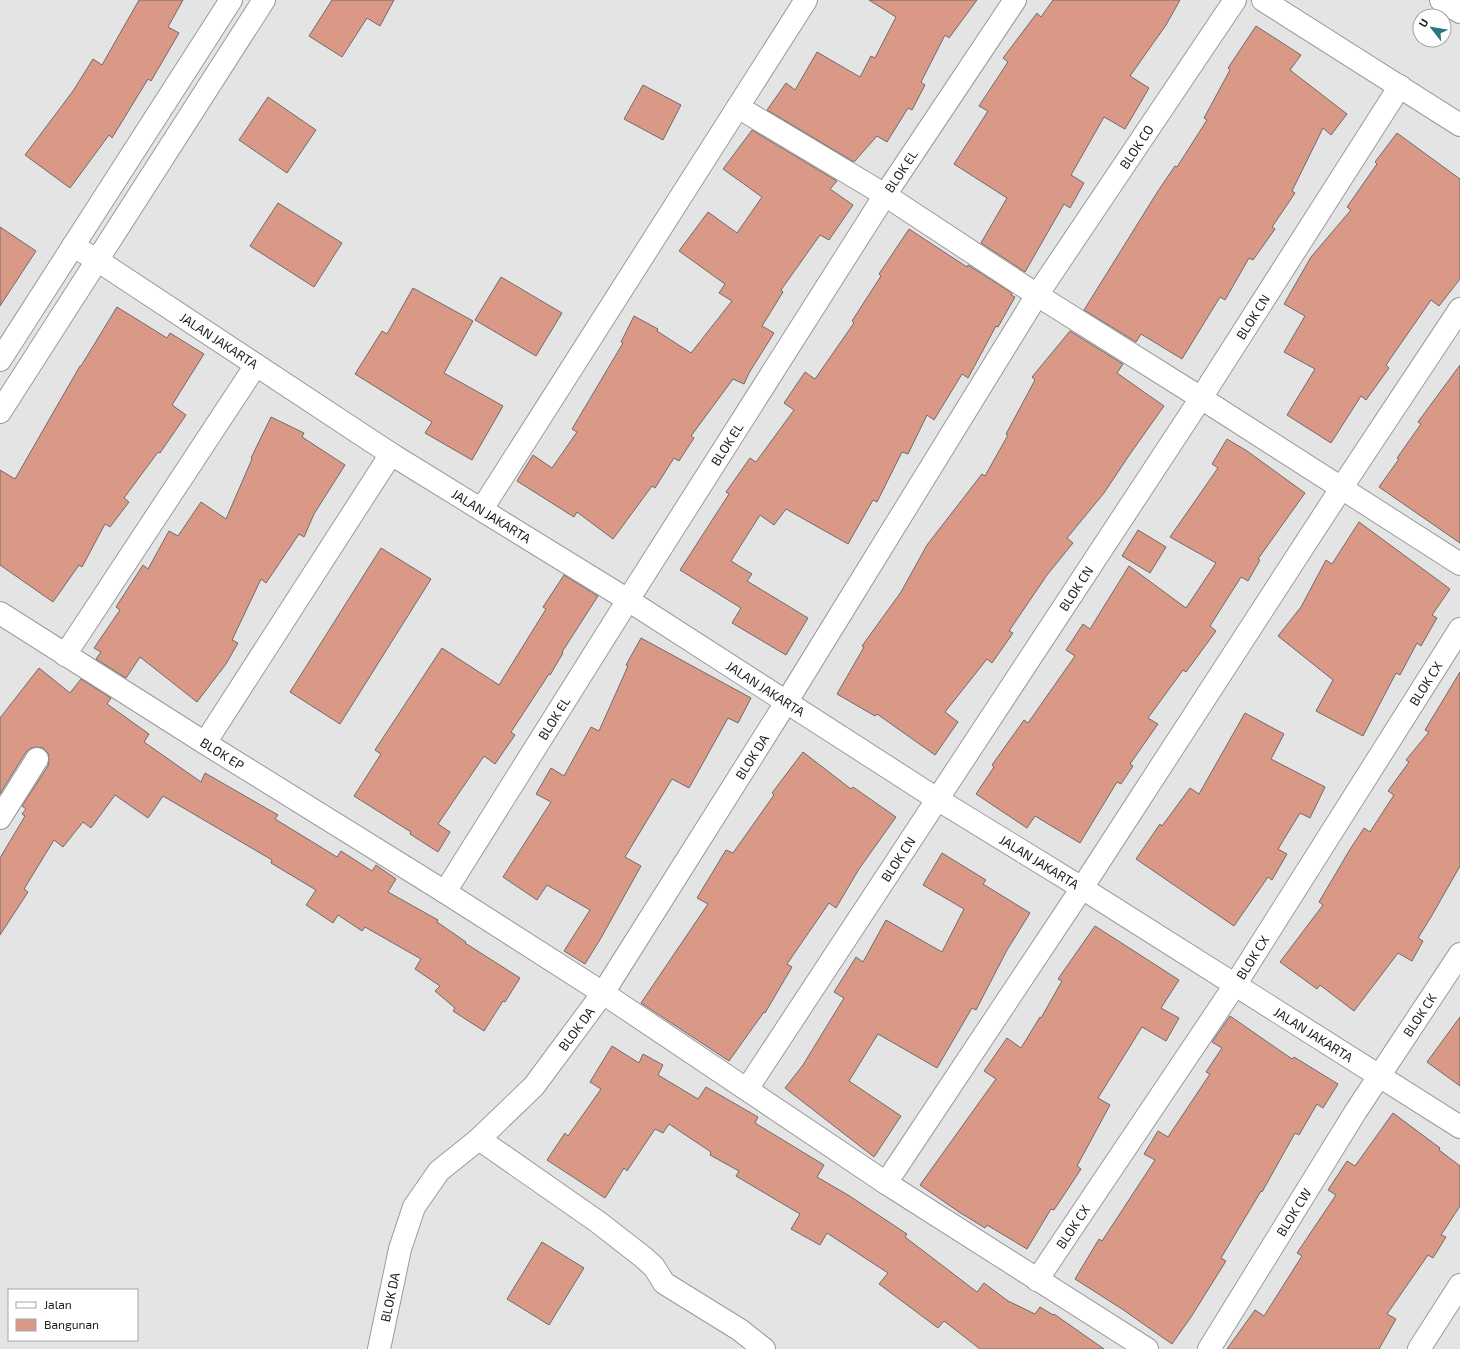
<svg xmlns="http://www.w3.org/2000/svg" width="1460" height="1349" viewBox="0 0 1460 1349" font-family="'Exo 2',sans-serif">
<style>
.building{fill:#d99986;stroke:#6e6c6b}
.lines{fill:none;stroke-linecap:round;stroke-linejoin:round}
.minor-casing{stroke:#9a9a9c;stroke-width:24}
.minor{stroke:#fff;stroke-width:22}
.labels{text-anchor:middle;stroke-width:4;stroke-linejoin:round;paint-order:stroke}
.street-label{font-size:13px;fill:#202021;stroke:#fff}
</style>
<rect width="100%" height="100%" fill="#e4e4e5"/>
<!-- building -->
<g class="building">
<path d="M139,0H183L168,27L179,33L151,81L148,79L112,138L109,135L70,188L25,155L73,91L93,59L102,65Z"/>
<path d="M332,0H394L380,26L367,18L342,57L309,36Z"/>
<path d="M869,0H977L949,38L945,35L921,82L925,85L912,110L908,108L887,142L877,136L854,162L767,110L786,83L795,90L817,52L860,77L871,56L875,58L896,17Z"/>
<path d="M1053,0H1180L1166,25L1130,76L1149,88L1125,129L1104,117L1071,175L1084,183L1070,208L1064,204L1025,272L981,243L1007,198L954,164L988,111L979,106L1008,62L1003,58L1037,13L1041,17Z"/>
<path d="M1256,26L1301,55L1290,70L1347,114L1331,135L1323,128L1292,191L1295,193L1272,227L1275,229L1253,260L1249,258L1225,300L1220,297L1182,359L1141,334L1136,342L1084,310L1158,191L1175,166L1177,167L1207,120L1204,118L1230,70L1228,68Z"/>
<path d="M643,85L681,105L663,140L624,119Z"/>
<path d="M268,97L316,130L287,173L239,140Z"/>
<path d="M752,130L837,181L830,189L853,205L829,240L820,235L781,290L783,292L762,326L774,333L749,373L744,384L733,379L691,436L694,438L679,461L674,458L655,488L652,486L613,539L577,512L574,517L517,481L533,455L552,468L577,432L572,429L623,343L621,342L634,316L658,329L657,331L691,353L732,301L719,293L725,284L679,251L708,212L737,233L762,197L723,169Z"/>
<path d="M1397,133L1460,179V279L1439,306L1431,300L1386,365L1389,368L1366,400L1361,396L1331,443L1287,415L1315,369L1284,352L1305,316L1284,304L1311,257L1351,210L1347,207L1377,164L1375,162Z"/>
<path d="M278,203L342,243L314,287L250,246Z"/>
<path d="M0,227L36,251L0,306Z"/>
<path d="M909,229L967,267L968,265L1012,293L1011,295L1015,297L998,327L996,326L968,378L962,374L934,420L927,415L908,454L902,452L877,502L873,500L848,544L786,509L774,525L760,515L731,561L752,574L747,581L808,618L786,655L732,623L741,608L680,570L729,494L726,492L750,458L756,462L794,410L784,403L805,372L815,379L854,323L852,321L881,276L879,274Z"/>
<path d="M501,277L562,313L536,356L475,320Z"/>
<path d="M413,288L473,321L444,373L503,406L472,460L425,433L432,422L355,374L382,331L387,334Z"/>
<path d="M117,307L167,338L170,333L204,354L172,405L186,415L160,453L158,452L124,498L129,502L110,527L105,524L82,567L79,565L53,602L0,565V470L15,479L80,366H81Z"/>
<path d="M1070,331L1123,364L1117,373L1164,406L1130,454L1104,493L1067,538L1073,543L1047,575L1009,631L1013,633L992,663L987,659L945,712L958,722L935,755L877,714L875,716L837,694L864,647L862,646L901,592L927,545L982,474L985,476L1008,435L1006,434L1035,380L1032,377Z"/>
<path d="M1460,365V543L1379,487L1399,459L1397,458L1421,424L1418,422Z"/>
<path d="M271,417L304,433L302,437L345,465L314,514L304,537L299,534L266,583L261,579L232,640L238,643L226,664L197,702L140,657L126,678L96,659L101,652L94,648L120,610L116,607L143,565L148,569L169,531L178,536L201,502L226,519L252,459L251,458Z"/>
<path d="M1227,439L1247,451L1305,493L1258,559L1260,560L1248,581L1241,577L1210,626L1216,631L1186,672L1183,670L1148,718L1158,724L1130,764L1133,766L1121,784L1117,782L1080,843L1035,816L1027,828L976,794L994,767L992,765L1024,720L1028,723L1075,656L1066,650L1083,624L1090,629L1129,566L1186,608L1216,563L1170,537L1218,468L1212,464Z"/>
<path d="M1359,522L1450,589L1432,615L1437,618L1421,646L1417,643L1400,675L1396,673L1363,736L1316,711L1333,680L1278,636L1301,607L1326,560L1332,564Z"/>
<path d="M1138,530L1166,547L1150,573L1122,556Z"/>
<path d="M381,548L431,579L340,724L290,692Z"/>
<path d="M564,575L598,596L562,652L563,653L550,675L549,674L511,732L515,735L495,764L484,756L438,824L450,832L438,852L410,834L411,832L354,796L381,754L375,750L442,648L499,685L546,609L543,607Z"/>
<path d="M641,638L751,698L738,723L728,718L689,788L672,779L625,857L641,866L601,938L585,964L564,951L590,910L547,885L537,900L503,877L551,802L536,794L551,768L564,776L591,727L599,731L628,666L626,665Z"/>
<path d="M39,668L70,693L81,679L111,698L107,704L149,734L144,742L201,782L205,773L278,815L275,819L337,857L341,851L372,871L376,865L396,879L388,892L438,920L437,922L466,942L465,943L520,978L505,1002L503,1001L484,1031L453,1011L455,1008L435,991L440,986L415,969L421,959L365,927L362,931L338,915L333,923L306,905L316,890L271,863L272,860L163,796L148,818L115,795L91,828L83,822L63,847L54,840L24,889L28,892L0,935V858L25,816L22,814L26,809L22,806L48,766L49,759L48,753L43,748L37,747L31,748L26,752L0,794V718Z"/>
<path d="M1460,672V866L1431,917L1418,938L1423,941L1412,961L1398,953L1354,1011L1320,985L1317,989L1280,962L1323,905L1319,902L1349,851L1364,828L1370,832L1394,795L1388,791L1409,762L1406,760L1429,732L1425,730Z"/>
<path d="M1245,713L1284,734L1271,759L1325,787L1310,818L1300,813L1278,849L1287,854L1272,880L1268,877L1234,926L1136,859L1160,824L1162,826L1190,788L1199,794Z"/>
<path d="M803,752L851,789L853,787L896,817L859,869L836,908L829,903L787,964L792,967L765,1013L764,1012L729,1061L641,1003L708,904L697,898L726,850L733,853L774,795L772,793Z"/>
<path d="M942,853L986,880L983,884L1030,913L1007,950L976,1010L972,1008L937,1068L878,1034L849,1081L901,1116L874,1157L785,1088L803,1065L844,998L834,992L856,957L863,962L886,920L942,952L964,909L923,885Z"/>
<path d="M1095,926L1179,980L1161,1008L1179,1018L1166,1041L1142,1027L1098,1098L1110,1105L1077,1166L1081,1169L1054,1210L1051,1209L1027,1249L987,1225L985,1228L959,1212L920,1185L996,1079L984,1071L1007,1038L1021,1048L1040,1017L1041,1018L1062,981L1058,979Z"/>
<path d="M1230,1016L1292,1059L1294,1057L1338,1084L1323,1108L1317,1104L1299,1135L1295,1133L1262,1192L1261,1191L1221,1258L1226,1261L1191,1317L1172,1344L1122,1309L1075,1279L1099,1239L1102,1241L1155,1160L1144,1154L1158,1131L1168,1137L1210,1074L1206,1072L1222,1048L1212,1042Z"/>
<path d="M1460,1017V1086L1427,1062Z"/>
<path d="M612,1046L639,1063L643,1054L663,1065L658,1075L698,1099L706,1087L758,1117L755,1123L824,1165L817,1177L848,1195L907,1234L905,1237L977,1292L984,1283L1008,1301L1035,1314L1040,1307L1053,1315L1054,1314L1104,1349H980L944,1321L938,1328L879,1284L888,1273L827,1233L820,1245L791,1229L800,1214L736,1176L739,1171L710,1155L711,1152L669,1124L663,1133L655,1129L627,1171L624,1168L605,1198L547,1160L565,1133L568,1136L601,1089L590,1082Z"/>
<path d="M1393,1113L1440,1148L1439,1150L1460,1166V1206L1441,1235L1446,1237L1433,1258L1428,1255L1387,1314L1396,1319L1379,1349H1227L1255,1310L1264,1316L1302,1256L1297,1253L1336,1195L1328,1190L1347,1161L1355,1166Z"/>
<path d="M542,1242L584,1268L549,1325L507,1299Z"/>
</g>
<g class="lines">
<defs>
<g id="minor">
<path d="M1263,0L1460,125"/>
<path d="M1441,0L1460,12"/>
<path d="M738,107L885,195L1037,295L1201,398L1460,564"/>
<path id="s1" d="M73,246L97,260L391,454L628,600L937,799L1082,888L1460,1127"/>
<path d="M0,360L231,0"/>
<path d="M0,412L264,0"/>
<path d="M482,509L806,0"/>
<path id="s2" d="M0,613L205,743L445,892L603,993L886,1183L1147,1349"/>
<path d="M65,655L256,365"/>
<path d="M205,743L391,454"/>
<path d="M0,818L37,759"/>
<path id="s3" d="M445,892L628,600L885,195L1015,0"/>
<path id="s4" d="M747,1089L1201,398L1400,86"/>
<path d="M479,1139L598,1222L643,1257L654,1267L664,1283L740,1330L764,1349"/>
<path d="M886,1183L1082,888L1342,487L1460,309"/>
<path id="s5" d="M1037,1280L1235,985L1460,629"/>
<path id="s6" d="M379,1349L400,1249L414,1207L439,1171L479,1139L534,1086L603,993L787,701L1037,295L1235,0"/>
<path id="s7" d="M1209,1349L1356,1111L1460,954"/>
<path d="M1419,1349L1460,1285"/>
</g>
</defs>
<!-- minor casing -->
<use href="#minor" class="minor-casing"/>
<!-- minor -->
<use href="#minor" class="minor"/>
</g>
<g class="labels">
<!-- street labels -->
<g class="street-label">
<text dy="5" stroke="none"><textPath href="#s6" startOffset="1434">BLOK CO</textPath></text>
<text dy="5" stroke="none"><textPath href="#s3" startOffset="853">BLOK EL</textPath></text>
<text dy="5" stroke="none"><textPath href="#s4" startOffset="923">BLOK CN</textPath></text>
<text dy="5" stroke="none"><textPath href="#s1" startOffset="174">JALAN JAKARTA</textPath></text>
<text dy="5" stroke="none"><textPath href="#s3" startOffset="529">BLOK EL</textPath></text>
<text dy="5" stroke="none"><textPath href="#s1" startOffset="498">JALAN JAKARTA</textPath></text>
<text dy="5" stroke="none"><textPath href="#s4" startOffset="599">BLOK CN</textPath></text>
<text dy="5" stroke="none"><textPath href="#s5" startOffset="712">BLOK CX</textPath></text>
<text dy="5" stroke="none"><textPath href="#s1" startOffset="822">JALAN JAKARTA</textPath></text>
<text dy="5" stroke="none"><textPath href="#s3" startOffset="205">BLOK EL</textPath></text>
<text dy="5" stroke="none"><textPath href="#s2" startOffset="263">BLOK EP</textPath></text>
<text dy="5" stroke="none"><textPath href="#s6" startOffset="713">BLOK DA</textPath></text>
<text dy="5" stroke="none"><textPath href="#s4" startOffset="275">BLOK CN</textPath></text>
<text dy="5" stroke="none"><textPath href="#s1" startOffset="1146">JALAN JAKARTA</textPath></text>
<text dy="5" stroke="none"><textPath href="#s5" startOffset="388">BLOK CX</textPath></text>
<text dy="5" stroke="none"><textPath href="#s7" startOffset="395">BLOK CK</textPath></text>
<text dy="5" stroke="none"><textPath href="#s6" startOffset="389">BLOK DA</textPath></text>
<text dy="5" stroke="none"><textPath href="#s1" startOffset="1470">JALAN JAKARTA</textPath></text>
<text dy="5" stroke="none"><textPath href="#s7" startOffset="161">BLOK CW</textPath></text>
<text dy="5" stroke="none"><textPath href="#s5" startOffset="64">BLOK CX</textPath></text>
<text dy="5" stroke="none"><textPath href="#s6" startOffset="53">BLOK DA</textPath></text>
</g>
</g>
<!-- legend -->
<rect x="8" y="1289" width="130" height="52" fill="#ffffff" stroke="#a6a6a6"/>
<rect x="16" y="1302" width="20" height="6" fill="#ffffff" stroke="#a6a6a6"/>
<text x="44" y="1309" font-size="12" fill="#202021">Jalan</text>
<rect x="16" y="1319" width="20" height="12" fill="#d99986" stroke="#a6a6a6"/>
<text x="44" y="1329" font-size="12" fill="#202021">Bangunan</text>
<!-- north arrow -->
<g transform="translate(1432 28) rotate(301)"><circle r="19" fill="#ffffff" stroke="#a6a6a6"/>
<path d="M0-3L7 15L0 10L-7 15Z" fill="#2d767f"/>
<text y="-6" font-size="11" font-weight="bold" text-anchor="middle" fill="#202021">U</text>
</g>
</svg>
